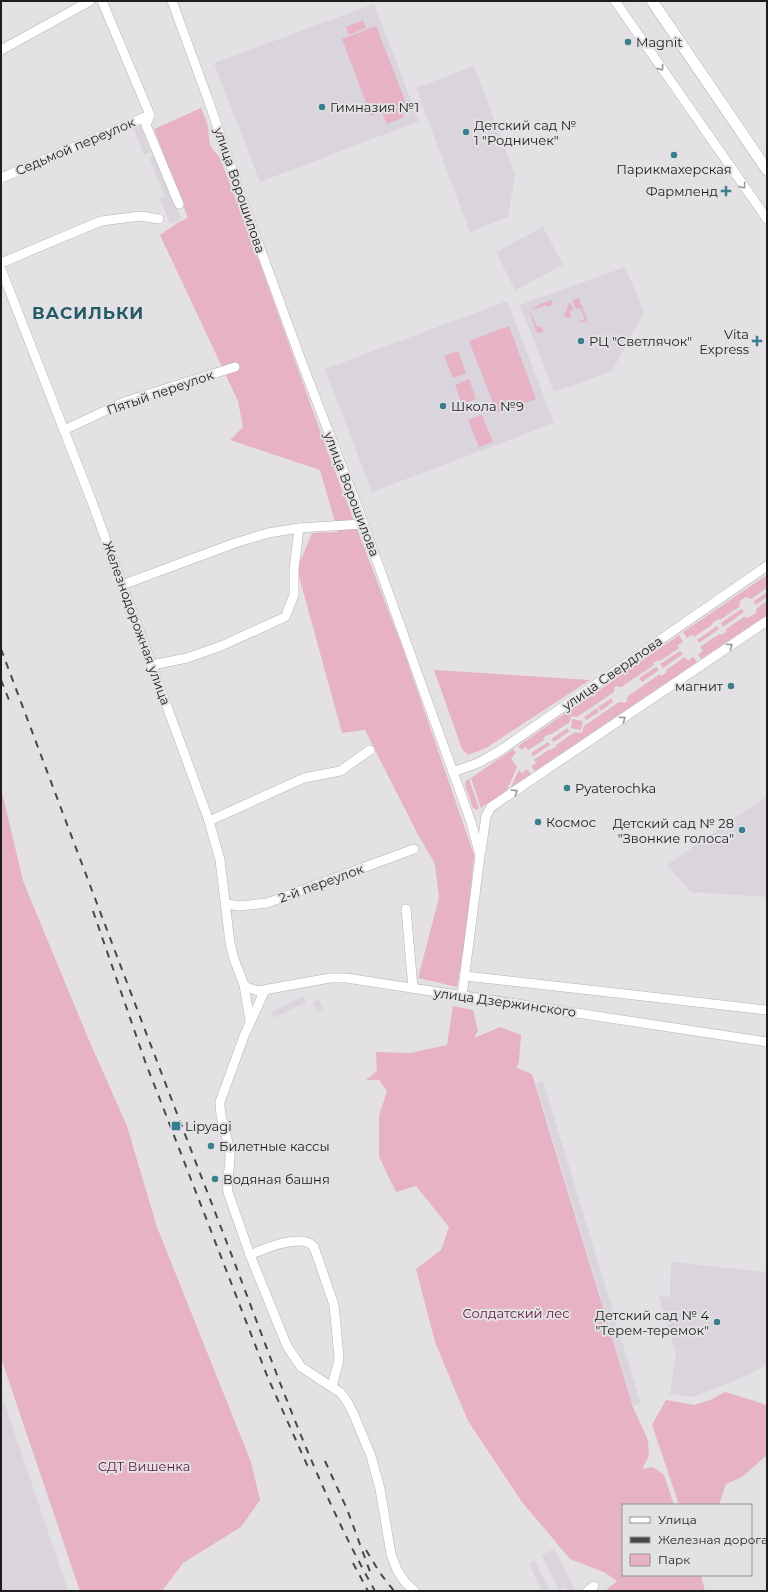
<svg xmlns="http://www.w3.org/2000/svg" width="768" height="1592" viewBox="0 0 768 1592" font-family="Montserrat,sans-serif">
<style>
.built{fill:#dad4dd}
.green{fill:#e6b2c4}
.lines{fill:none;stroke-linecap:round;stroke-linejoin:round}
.minor-casing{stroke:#b5b3b6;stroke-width:10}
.major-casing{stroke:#b5b3b6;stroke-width:12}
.minor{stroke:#fff;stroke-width:9}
.major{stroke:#fff;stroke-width:11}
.rail{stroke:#484749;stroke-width:2;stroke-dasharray:7 7;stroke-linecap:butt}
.oneway{stroke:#99999a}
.poi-dot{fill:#3b7f8f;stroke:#e3e1e4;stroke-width:1.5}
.labels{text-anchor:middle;stroke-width:4;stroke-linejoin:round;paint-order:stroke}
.poi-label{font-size:13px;fill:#1d1d1e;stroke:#e3e1e4;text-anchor:start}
.street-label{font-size:13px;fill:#1d1d1e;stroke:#e3e1e4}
.park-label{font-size:13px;fill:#67193e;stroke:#e3e1e4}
.district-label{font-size:17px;font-weight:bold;letter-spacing:1px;fill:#255b67;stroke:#e3e1e4}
</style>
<rect width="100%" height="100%" fill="#e3e1e4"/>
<!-- built -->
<g class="built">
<path d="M374,4L419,121L260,182L214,63Z"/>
<path d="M474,66L515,175L508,217L470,232L416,88Z"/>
<path d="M139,122L151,152L144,155L132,125Z"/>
<path d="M156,155L181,219L170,224L160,199L165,196L149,157Z"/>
<path d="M543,227L563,265L515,290L496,252Z"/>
<path d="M625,267L644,312L612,371L554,392L520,305Z"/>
<path d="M507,301L554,423L372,492L325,369Z"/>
<path d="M767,796V897L691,892L667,865Z"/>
<path d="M303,996L306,1002L274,1018L271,1012Z"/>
<path d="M319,1000L323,1009L317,1012L313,1002Z"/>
<path d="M543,1081L641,1404L633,1406L536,1083Z"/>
<path d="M671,1262L767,1272V1365L746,1376L693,1397L670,1394L676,1354L659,1296L670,1297Z"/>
<path d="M1,1393L68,1591H1Z"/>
<path d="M554,1549L575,1591H567L565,1587L559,1590L542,1555Z"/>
<path d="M535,1561L550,1591H542L529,1564Z"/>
</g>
<!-- green -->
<g class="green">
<path d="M363,20L366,28L349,35L346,27Z"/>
<path d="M376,26L406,103L371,116L342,39Z"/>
<path d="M399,107L404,117L387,124L382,113Z"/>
<path d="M201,108C203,114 207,121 208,127C210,140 207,146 219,156L249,233L328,453L403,649L474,855L466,935L457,987L418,978L439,898L435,864L416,831L365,730L342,733L297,569L312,533L338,532L320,470L230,440L243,427L238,401L160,235L179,222L188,218L154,129Z"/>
<path d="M579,298L587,320L581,323L580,321L585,319L580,308L576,309L572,300Z"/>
<path d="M552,300L553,305L546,307L545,305L530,311L537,327L541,326L543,332L539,333L536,331L530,313C533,305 543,303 552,300Z"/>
<path d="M570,302L573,310L569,312L571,317L567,318L564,315Z"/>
<path d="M509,326L536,399L497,413L469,341Z"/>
<path d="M458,351L466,373L453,378L444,356Z"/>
<path d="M469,379L476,399L462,404L455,385Z"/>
<path d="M482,415L493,442L479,447L468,420Z"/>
<path d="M767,575V588L751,599L746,597L740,601L739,607L720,620L719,619L712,623L713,624L694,637L692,635L687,638L683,632Z"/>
<path d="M767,592V597L755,605V603L753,602Z"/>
<path d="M767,601V615L701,659L698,654L703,651L700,647L719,634L721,635L727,631L726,629L744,617L748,618L756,613L757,608Z"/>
<path d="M741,609L744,612L723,627L721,623Z"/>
<path d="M717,626L719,629L699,643L697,640Z"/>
<path d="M679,635L683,642L677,646L679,648L660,661L659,660L653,663L654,665L621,687L615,686L614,692L577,717L571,716L570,722L550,735L549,734L543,738L544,740L528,750L526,747L521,750L518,746Z"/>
<path d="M680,651L683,654L663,668L660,664Z"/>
<path d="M685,657L688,661L693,657L697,662L535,771L531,766L536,763L534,760L550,749L551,750L557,746L556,745L575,732L582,733L584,726L619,702L626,703L628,696L660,674L661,676L667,672L666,670Z"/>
<path d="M656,667L659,670L642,682L639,678Z"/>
<path d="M434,670L590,680L486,748L468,755L462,749Z"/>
<path d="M612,698V701H614L601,711L598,707Z"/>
<path d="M597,708L599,712L585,721L586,718H583Z"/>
<path d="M572,719L583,721L581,730L571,728Z"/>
<path d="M568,728V730L570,731L554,742L551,739Z"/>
<path d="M548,742L550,745L533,756L531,753Z"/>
<path d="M513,749L516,753L511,758L517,767L507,790L481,808L471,778Z"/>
<path d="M527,769L531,774L511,787L519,770L522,773Z"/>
<path d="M469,779L479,808L477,810L473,808L465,785L466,781Z"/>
<path d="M1,788L23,881L88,1038L127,1126L157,1227L251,1462L260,1500L241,1527L183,1563L162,1591H80L1,1358Z"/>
<path d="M453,1006L473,1010L478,1031L474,1038L500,1027L521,1035L519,1061L517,1068L532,1074L633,1407L648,1440L649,1456L642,1469L653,1467L664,1475L674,1505H623V1575H701L705,1591H605L617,1581L604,1572L570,1559L522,1502L468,1421L435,1342L416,1269L441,1250L449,1227L416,1186L396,1192L379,1157V1116L387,1091L379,1080H366L377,1071L376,1052L410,1053L447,1045Z"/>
<path d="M725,1392L767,1405V1455L742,1477L726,1484L719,1505H679L652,1425L666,1400L694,1405L710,1400Z"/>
</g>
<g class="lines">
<defs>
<g id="minor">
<path d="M102,1L150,115L146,125L179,204"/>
<path d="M172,1L209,102L241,196L302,363L356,503L471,822L480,856L462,996"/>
<path d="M615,1L767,219"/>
<path d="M1,50L90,1"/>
<path d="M1,178L150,115"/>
<path d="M1,263L101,221L141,216L159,219"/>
<path d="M1,269L92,502L209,821L220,860L230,943L234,959L244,985L250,1021"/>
<path d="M64,430L124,402L235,367"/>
<path d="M122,585L235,543L268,533L299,528L363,524"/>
<path d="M152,665L187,658L221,646L285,617L294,595V569L299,528"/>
<path d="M453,772L478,763L498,752L767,566"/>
<path d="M209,821L304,778L340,771L370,750"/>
<path d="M481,851L486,816L491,807L767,621"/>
<path d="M227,904L239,906L267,903L414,849"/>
<path d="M406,909L413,988"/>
<path d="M465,976L767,1010"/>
<path d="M244,985L249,988L258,991L330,978H346L767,1042"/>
<path d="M265,990L244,1036L220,1102C219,1122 230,1139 230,1157C230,1169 226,1180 228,1192L250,1255L287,1346L301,1367L341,1393L348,1403L354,1415L371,1456L380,1489L391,1554L397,1570L405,1582L414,1591"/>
<path d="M250,1255C263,1249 303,1232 314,1247L334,1305L339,1357L338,1364L332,1386"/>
<path d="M588,1591L594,1586"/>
</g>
<path id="major" d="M652,1L767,170"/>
</defs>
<!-- minor casing -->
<use href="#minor" class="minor-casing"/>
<!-- major casing -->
<use href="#major" class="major-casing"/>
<!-- minor -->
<use href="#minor" class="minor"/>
<!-- major -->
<use href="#major" class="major"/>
<!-- rail -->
<g class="rail">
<path d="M1,649C74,843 147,1037 222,1230C269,1351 311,1478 375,1591"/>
<path d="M1,680L9,700"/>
<path d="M93,911L146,1064L161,1102L268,1378L308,1467"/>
<path d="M325,1461L347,1509L372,1577"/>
<path d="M366,1550L380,1573L394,1591"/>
<path d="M353,1563L368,1591"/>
</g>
</g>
<!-- one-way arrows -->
<defs><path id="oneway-chevron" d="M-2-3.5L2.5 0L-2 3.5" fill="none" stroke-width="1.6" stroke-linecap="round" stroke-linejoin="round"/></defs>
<g class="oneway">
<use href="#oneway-chevron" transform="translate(661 68) rotate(55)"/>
<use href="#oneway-chevron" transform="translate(743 186) rotate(54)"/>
<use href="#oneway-chevron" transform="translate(730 646) rotate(-34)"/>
<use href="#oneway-chevron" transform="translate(623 719) rotate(-34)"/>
<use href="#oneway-chevron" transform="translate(515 792) rotate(-33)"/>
</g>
<!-- markers -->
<g class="poi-dot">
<circle cx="628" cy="42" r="4"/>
<circle cx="322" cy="107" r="4"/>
<circle cx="466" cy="132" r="4"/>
<circle cx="674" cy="155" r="4"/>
<path d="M724 185h4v4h4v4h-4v4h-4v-4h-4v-4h4z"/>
<circle cx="581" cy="341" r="4"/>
<path d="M755 335h4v4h4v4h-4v4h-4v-4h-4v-4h4z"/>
<circle cx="443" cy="406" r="4"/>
<circle cx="731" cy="686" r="4"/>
<circle cx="567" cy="788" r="4"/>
<circle cx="538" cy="822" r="4"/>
<circle cx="742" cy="830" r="4"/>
<rect x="171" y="1121" width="10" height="10" rx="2"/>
<circle cx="211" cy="1146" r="4"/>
<circle cx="215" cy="1179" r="4"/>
<circle cx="717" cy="1322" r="4"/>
</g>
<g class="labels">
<!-- poi labels -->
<g class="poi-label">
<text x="636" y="47">Magnit</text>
<text x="330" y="112">Гимназия №1</text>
<text x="474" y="130">Детский сад №<tspan x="474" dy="15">1 "Родничек"</tspan></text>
<text x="674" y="174" text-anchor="middle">Парикмахерская</text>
<text x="718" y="196" text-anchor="end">Фармленд</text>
<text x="749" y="339" text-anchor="end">Vita<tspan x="749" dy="15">Express</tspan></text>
<text x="589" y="346">РЦ "Светлячок"</text>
<text x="451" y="411">Школа №9</text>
<text x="723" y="691" text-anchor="end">магнит</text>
<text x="575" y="793">Pyaterochka</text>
<text x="546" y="827">Космос</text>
<text x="734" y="828" text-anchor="end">Детский сад № 28<tspan x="734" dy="15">"Звонкие голоса"</tspan></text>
<text x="185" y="1131">Lipyagi</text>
<text x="219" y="1151">Билетные кассы</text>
<text x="223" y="1184">Водяная башня</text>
<text x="709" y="1320" text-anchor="end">Детский сад № 4<tspan x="709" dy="15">"Терем-теремок"</tspan></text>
</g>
<!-- street labels -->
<g class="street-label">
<text transform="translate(75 146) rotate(-23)" y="5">Седьмой переулок</text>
<text transform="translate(240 190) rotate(71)" y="5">улица Ворошилова</text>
<text transform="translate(160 392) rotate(-19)" y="5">Пятый переулок</text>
<text transform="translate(352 494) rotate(69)" y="5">улица Ворошилова</text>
<text transform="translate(137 623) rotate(70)" y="5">Железнодорожная улица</text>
<text transform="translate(612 673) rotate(-35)" y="5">улица Свердлова</text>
<text transform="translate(321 883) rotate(-20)" y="5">2-й переулок</text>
<text transform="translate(505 1002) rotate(8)" y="5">улица Дзержинского</text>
</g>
<!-- park labels -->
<g class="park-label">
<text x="516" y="1318">Солдатский лес</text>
<text x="144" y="1471">СДТ Вишенка</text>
</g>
<!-- district labels -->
<g class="district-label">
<text x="88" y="319">ВАСИЛЬКИ</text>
</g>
</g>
<!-- border -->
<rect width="768" height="1592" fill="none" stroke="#1d1d1e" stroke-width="4"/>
<!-- legend -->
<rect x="622" y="1504" width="130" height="72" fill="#e3e1e4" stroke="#949395"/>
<rect x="630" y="1517" width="20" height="6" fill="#ffffff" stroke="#949395"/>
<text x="658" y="1524" font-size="12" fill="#1d1d1e">Улица</text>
<rect x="630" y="1537" width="20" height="6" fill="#484749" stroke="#949395"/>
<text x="658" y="1544" font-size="12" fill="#1d1d1e">Железная дорога</text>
<rect x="630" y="1554" width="20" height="12" fill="#e6b2c4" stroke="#949395"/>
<text x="658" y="1564" font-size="12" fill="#1d1d1e">Парк</text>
</svg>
